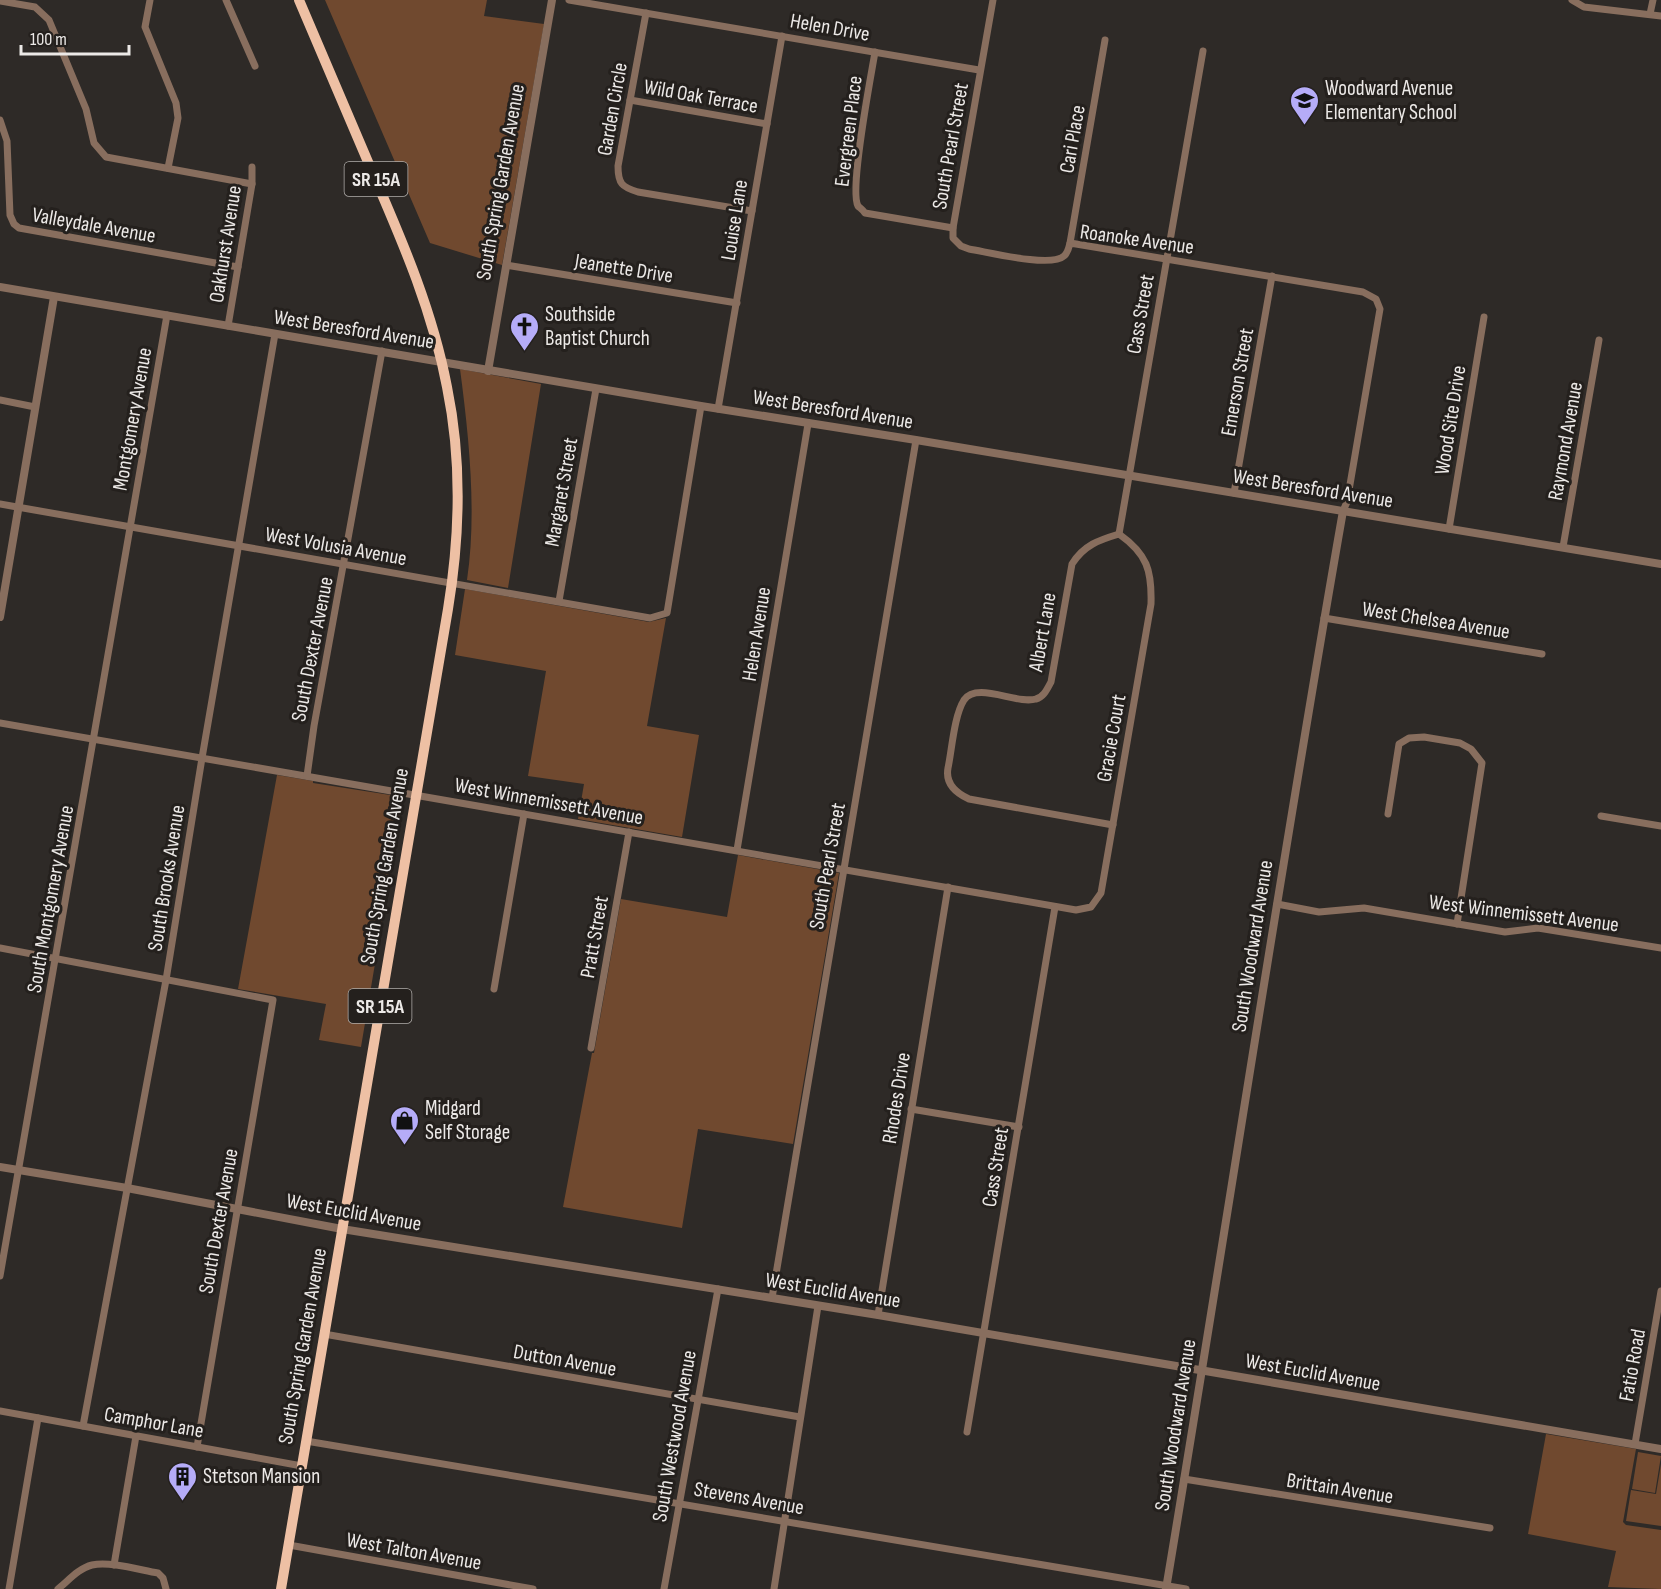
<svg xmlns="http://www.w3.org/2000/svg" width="1661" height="1589" viewBox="0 0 1661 1589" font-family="'Sofia Sans Condensed',sans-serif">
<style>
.green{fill:#70492f}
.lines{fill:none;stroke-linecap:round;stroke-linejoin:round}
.minor{stroke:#886e5e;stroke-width:7}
.tertiary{stroke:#886e5e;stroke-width:8}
.trunk{stroke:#eec0a4;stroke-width:10}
.labels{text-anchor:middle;stroke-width:6;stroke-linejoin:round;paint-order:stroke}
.shield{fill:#24201d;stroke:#b0adaa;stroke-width:1.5}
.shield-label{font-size:20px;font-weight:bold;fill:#ece9e7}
.street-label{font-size:21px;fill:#ece9e7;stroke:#24201d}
.poi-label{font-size:21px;fill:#ece9e7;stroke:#24201d;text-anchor:start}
</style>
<rect width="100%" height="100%" fill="#2e2a27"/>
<!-- green -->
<g class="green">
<path d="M325,0H487L484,16L544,24L502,265L430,243Z"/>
<path d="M460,369L541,384L508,588L467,580C477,513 469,437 460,369Z"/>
<path d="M465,589L649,622L666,618L647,726L699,735L682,837L578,819L584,784L528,776L546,671L455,655Z"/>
<path d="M277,775L313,781V783L403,797L361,1047L319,1040L326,1004L238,989Z"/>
<path d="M738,855L839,873L793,1144L698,1129L682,1228L563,1207L592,1053H594L621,899L727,917Z"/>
<path d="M1546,1434L1636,1449L1623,1522L1626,1525L1661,1530V1589L1608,1587L1616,1551L1528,1534Z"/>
<path d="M1638,1452L1661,1456L1655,1493L1632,1489Z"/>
<path d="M1661,1464V1526L1626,1521L1631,1490L1656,1494Z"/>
</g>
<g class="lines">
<!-- minor -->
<g class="minor">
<path d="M150,0L145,27L176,103L178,118L168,168"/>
<path d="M226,0L255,66"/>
<path d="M569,0L979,70"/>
<path d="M993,0L953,228V238L961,246L969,249C988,252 1051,268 1064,256C1068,253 1069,247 1070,243L1363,292L1376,299L1380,309L1347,502L1343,511"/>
<path d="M1572,0L1584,7L1661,16"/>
<path d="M0,1L35,7L49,20L86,109L94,143L106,157L252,184"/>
<path d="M646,13L618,166C618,184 622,187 638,192L752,211"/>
<path d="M1650,14L1653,0"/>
<path d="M875,52C871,76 849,190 858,206C860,208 863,210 865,213L953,228"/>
<path d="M630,100L767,124"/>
<path d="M0,120L7,141L10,215L14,224L19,228L238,267"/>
<path d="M1070,243L1105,40"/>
<path d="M506,265L737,303"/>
<path d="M228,326L252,184V167"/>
<path d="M0,400L35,407"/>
<path d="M718,409L782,36"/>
<path d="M1234,493L1272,276"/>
<path d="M0,504L650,618L667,613L701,406"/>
<path d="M1449,529L1484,317"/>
<path d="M1119,534L1203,51"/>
<path d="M1563,547L1599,340"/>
<path d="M559,601L596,389"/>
<path d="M1324,618L1542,654"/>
<path d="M0,723L1076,910L1091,907L1101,893L1151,604C1152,570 1147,554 1119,534"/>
<path d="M307,776L314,726L382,351"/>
<path d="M1388,814L1399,744L1409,738L1424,737L1460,743L1471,749L1482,763L1457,924"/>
<path d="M1601,816L1661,826"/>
<path d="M1113,825L969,799C956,793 945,784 948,768C952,749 954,716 964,700C977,681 1017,705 1036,699C1044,697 1047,689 1051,682L1072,564C1084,545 1099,540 1119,534"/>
<path d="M737,850L808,424"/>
<path d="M1277,904L1319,912L1364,908L1505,932L1538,928L1661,948"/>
<path d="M0,948L273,1000L197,1447"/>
<path d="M494,989L524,814"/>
<path d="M591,1048L629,832"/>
<path d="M911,1109L1019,1127"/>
<path d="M0,1276L167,315"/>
<path d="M772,1298L916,440"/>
<path d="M878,1315L948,887"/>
<path d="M324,1334L800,1417"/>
<path d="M0,1411L302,1466"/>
<path d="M83,1426L166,980L202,758L275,334"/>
<path d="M967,1432L1055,907"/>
<path d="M306,1441L1186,1589"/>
<path d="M1635,1444L1661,1291"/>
<path d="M1184,1479L1490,1528"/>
<path d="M289,1545L533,1589"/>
<path d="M114,1565L136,1436"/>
<path d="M9,1589L38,1418"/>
<path d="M58,1589C68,1581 79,1568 92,1565C110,1561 140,1570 158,1573L163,1578L166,1589"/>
<path d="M664,1589L718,1289"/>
<path d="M774,1589L818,1306"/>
</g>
<!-- tertiary -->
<g class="tertiary">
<path d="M0,287L701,406L916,440L1661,564"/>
<path d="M488,371L552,0"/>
<path d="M0,617L54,297"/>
<path d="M0,1167L127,1188L342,1229L878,1315L1661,1449"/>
<path d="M1166,1589C1226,1230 1280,870 1343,511"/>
</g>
<!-- trunk -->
<path class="trunk" d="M281,1589L448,609C460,536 462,460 447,387C433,313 404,245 374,176C349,117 324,59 299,0"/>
</g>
<!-- icons -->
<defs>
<symbol id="school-pin" viewBox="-11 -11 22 30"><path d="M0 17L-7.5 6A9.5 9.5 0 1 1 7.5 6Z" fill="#b5acf8" stroke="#24201d"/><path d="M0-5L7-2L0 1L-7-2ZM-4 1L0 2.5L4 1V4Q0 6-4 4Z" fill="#111"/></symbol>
<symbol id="church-pin" viewBox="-11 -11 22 30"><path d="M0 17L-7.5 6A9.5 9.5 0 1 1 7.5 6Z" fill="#b5acf8" stroke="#24201d"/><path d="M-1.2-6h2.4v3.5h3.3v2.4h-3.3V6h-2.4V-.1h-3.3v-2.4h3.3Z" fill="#111"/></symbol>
<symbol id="shop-pin" viewBox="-11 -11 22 30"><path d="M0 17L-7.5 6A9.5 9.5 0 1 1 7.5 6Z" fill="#b5acf8" stroke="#24201d"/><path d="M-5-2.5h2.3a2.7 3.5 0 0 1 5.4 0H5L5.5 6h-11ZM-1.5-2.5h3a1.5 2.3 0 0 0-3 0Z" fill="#111"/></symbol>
<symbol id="building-pin" viewBox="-11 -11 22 30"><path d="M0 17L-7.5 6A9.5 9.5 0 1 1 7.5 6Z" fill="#b5acf8" stroke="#24201d"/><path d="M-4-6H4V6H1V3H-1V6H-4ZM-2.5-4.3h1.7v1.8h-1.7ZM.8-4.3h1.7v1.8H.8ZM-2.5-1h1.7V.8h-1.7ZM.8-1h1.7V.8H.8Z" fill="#111"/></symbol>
</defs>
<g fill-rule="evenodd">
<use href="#school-pin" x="1288" y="84" width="33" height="45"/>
<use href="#church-pin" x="508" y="310" width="33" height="45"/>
<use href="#shop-pin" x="388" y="1104" width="33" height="45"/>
<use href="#building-pin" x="166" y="1460" width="33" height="45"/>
</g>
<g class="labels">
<!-- shield labels -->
<g class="shield">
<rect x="344.5" y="162" width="63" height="34" rx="4.5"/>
<rect x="348.5" y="989" width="63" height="34" rx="4.5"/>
</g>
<g class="shield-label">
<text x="376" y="186">SR 15A</text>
<text x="380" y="1013">SR 15A</text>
</g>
<!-- street labels -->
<g class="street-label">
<text transform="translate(830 27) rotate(10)" y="7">Helen Drive</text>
<text transform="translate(701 96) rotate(10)" y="7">Wild Oak Terrace</text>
<text transform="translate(612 109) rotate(-80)" y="7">Garden Circle</text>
<text transform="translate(848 131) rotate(-83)" y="7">Evergreen Place</text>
<text transform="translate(1072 139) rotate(-80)" y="7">Cari Place</text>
<text transform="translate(950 146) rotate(-80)" y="7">South Pearl Street</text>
<text transform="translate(500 182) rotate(-80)" y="7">South Spring Garden Avenue</text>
<text transform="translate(734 220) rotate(-81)" y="7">Louise Lane</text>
<text transform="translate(94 225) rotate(10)" y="7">Valleydale Avenue</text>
<text transform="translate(1137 239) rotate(8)" y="7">Roanoke Avenue</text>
<text transform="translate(225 244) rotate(-81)" y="7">Oakhurst Avenue</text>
<text transform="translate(624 268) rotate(9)" y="7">Jeanette Drive</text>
<text transform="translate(1140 314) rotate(-80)" y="7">Cass Street</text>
<text transform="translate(354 329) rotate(9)" y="7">West Beresford Avenue</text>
<text transform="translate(1237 382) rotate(-80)" y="7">Emerson Street</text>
<text transform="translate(833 409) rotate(9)" y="7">West Beresford Avenue</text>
<text transform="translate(132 419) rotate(-80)" y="7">Montgomery Avenue</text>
<text transform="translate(1450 420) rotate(-81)" y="7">Wood Site Drive</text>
<text transform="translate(1565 441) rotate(-80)" y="7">Raymond Avenue</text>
<text transform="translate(1313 488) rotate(9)" y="7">West Beresford Avenue</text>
<text transform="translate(561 492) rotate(-80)" y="7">Margaret Street</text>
<text transform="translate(336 546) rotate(10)" y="7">West Volusia Avenue</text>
<text transform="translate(1436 620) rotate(9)" y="7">West Chelsea Avenue</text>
<text transform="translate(1042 632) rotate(-80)" y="7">Albert Lane</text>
<text transform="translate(756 634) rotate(-81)" y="7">Helen Avenue</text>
<text transform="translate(312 649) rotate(-79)" y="7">South Dexter Avenue</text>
<text transform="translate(1111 738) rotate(-80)" y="7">Gracie Court</text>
<text transform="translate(549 801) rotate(10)" y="7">West Winnemissett Avenue</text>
<text transform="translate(384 866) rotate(-80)" y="7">South Spring Garden Avenue</text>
<text transform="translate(827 866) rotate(-80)" y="7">South Pearl Street</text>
<text transform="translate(166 878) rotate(-81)" y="7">South Brooks Avenue</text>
<text transform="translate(50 899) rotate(-80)" y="7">South Montgomery Avenue</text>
<text transform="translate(1524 913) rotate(7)" y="7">West Winnemissett Avenue</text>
<text transform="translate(594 937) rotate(-80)" y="7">Pratt Street</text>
<text transform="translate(1252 946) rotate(-81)" y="7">South Woodward Avenue</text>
<text transform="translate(896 1098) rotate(-81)" y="7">Rhodes Drive</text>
<text transform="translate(995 1167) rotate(-81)" y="7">Cass Street</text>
<text transform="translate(354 1212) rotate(10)" y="7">West Euclid Avenue</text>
<text transform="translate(218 1221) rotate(-80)" y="7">South Dexter Avenue</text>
<text transform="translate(833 1290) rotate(9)" y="7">West Euclid Avenue</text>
<text transform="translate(302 1346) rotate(-80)" y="7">South Spring Garden Avenue</text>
<text transform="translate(565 1360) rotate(10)" y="7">Dutton Avenue</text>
<text transform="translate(1632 1365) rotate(-80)" y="7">Fatio Road</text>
<text transform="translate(1313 1372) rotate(10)" y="7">West Euclid Avenue</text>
<text transform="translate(154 1422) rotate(10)" y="7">Camphor Lane</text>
<text transform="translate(1175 1425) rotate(-81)" y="7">South Woodward Avenue</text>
<text transform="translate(674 1436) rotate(-80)" y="7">South Westwood Avenue</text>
<text transform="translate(1340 1488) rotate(9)" y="7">Brittain Avenue</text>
<text transform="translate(749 1498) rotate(10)" y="7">Stevens Avenue</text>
<text transform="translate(414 1551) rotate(10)" y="7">West Talton Avenue</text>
</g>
<!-- poi labels -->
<g class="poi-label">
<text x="1325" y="95">Woodward Avenue<tspan x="1325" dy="24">Elementary School</tspan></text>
<text x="545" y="321">Southside<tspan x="545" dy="24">Baptist Church</tspan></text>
<text x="425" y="1115">Midgard<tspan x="425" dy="24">Self Storage</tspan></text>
<text x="203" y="1483">Stetson Mansion</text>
</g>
</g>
<!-- scale -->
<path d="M21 45v9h108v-9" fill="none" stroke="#ece9e7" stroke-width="3"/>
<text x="30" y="45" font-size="18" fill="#ece9e7" stroke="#24201d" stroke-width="4.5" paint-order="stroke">100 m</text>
</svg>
